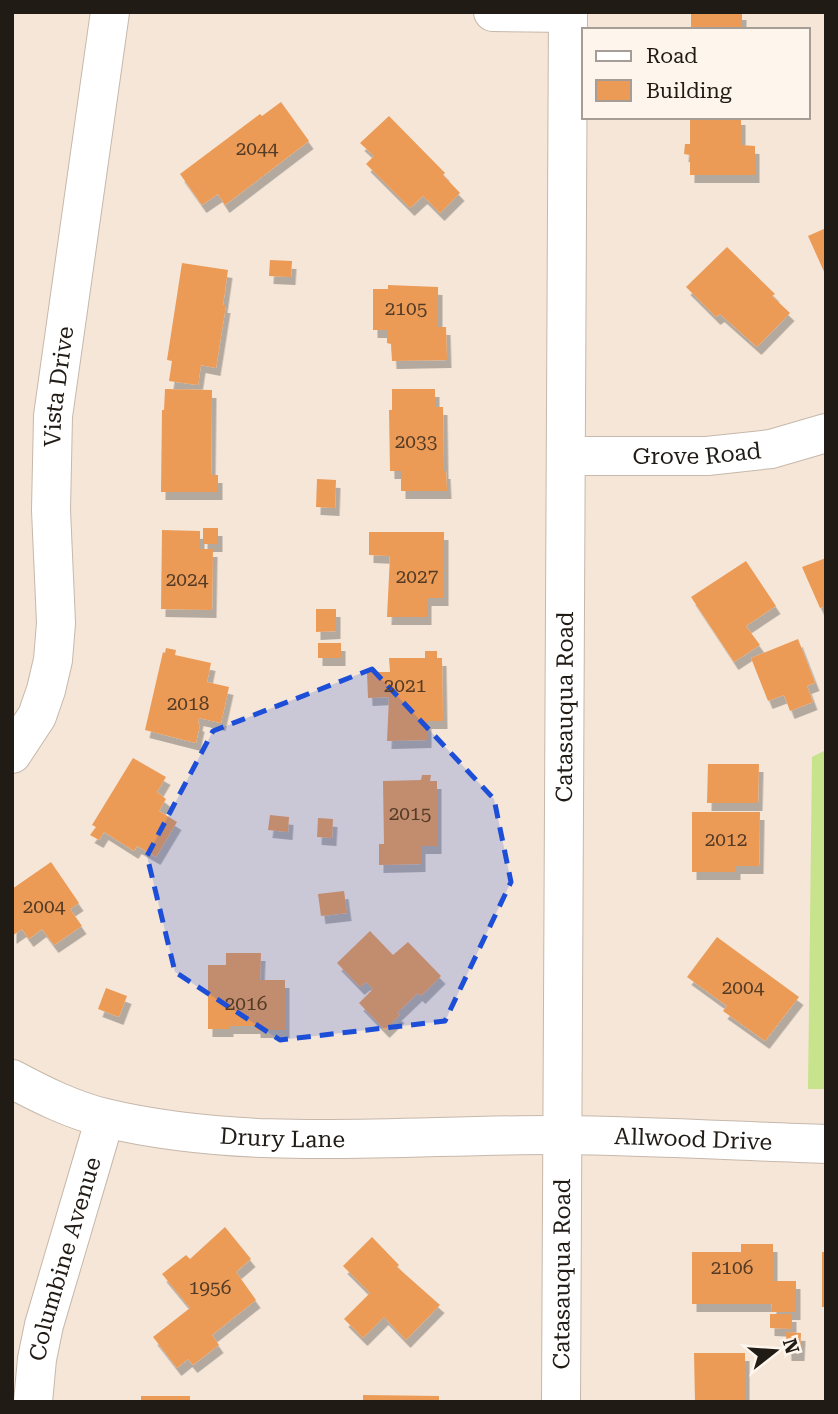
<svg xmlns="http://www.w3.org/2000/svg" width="838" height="1414" viewBox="0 0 838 1414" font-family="'Roboto Serif',serif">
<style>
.green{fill:#c7e38b}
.building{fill:#ec9b57;filter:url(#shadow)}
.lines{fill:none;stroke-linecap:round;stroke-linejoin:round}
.street-casing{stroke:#c6b8ab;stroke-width:40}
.secondary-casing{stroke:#c6b8ab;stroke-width:40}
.street{stroke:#fff;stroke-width:38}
.secondary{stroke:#fff;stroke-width:38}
.marked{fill:#1d4ed8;fill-opacity:0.2;stroke:#1d4ed8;stroke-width:5;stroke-dasharray:14 9;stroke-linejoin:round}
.labels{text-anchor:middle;stroke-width:5;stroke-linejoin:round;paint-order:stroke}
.number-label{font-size:19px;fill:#543b26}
.street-label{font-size:23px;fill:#211b16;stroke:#fef5ec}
</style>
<defs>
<filter id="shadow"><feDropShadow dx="4.5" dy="8" stdDeviation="0" flood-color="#0004"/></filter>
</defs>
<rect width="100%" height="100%" fill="#f5e6d8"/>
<!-- green -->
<path class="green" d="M826,750V1089H808L812,757Z"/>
<!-- building -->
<g class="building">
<rect x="691" y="12" width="51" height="18"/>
<path d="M281,102L309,141L225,205L218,194L202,205L180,174L260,114L262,116Z"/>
<path d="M389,116L445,173L443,175L460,193L440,213L423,196L410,208L366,164L374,156L360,143Z"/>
<path d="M690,117H741V145L755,146V175H690V155L684,154L685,144H690Z"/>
<path d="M826,228V276L808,236Z"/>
<path d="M727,247L775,294L772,296L790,313L757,347L720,314L716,317L686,287Z"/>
<path d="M270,260L292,261L291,277L269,276Z"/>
<path d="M182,263L228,270L223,305H226L216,368L201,365L198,385L169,381L172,361L167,360Z"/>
<path d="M388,285L438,287V327H446L447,360L392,361L391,344L387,343V330H373V289H388Z"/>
<path d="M165,389L212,390L211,475H218V492H161L162,410H164Z"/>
<path d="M392,389H435V407H443L444,471H446L447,491H401V471H390L389,410H392Z"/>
<path d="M317,479L336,480L335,508L316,507Z"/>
<rect x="203" y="528" width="15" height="16"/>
<path d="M162,530L200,531V549H213L212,610L161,609Z"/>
<path d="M369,532H444V598H427V617H387L390,556L369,555Z"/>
<path d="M826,558V606L820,608L802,567Z"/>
<path d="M746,561L776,606L746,626L760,645L734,662L691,597Z"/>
<path d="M316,609H336V631L316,632Z"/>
<path d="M798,639L815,683L807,686L813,702L790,711L784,695L768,701L751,658Z"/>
<rect x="318" y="643" width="23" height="15"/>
<path d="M166,648L176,650L175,655L211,663L207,682L229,687L221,723L199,718L198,723L200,724L196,743L145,730L163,652L165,653Z"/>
<path d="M425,651H437V658H442L443,721H427V740L387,741L389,697L368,698L367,672H390L389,658H425Z"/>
<path d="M133,758L166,777L157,792L166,799L159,811L177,822L156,857L137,846L134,851L104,832L99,840L90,835L96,827L92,825Z"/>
<path d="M708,764H759L758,803H707Z"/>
<path d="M422,775H431L430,781H437V846H421V864L379,865V844H384L383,781L421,780Z"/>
<path d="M692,812H760L759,866H736V872H692Z"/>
<path d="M270,815L289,817L288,832L268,830Z"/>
<path d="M318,818L333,819L332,838L317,837Z"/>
<path d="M51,862L79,903L70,909L82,926L54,945L42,929L29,939L22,929L12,936V889Z"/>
<path d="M344,891L347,913L321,916L318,894Z"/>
<path d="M370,931L393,955L408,942L441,976L421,996L418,993L397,1013L400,1015L385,1030L359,1003L373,989L366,982L360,987L337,963Z"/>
<path d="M717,937L799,997L765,1041L723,1011L727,1006L687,977Z"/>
<path d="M226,953H261L260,980H285V1030H256V1026H229V1029H208V965H226Z"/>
<path d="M106,988L127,996L119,1017L98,1009Z"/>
<path d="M225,1227L251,1259L236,1272L256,1300L212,1335L219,1345L193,1365L188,1359L177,1368L153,1337L190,1308L162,1274L186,1255L190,1259Z"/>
<path d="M372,1237L399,1265L397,1267L440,1305L406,1340L384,1317L363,1338L344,1319L370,1293L343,1266Z"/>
<path d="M741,1244H773V1281H796V1312H771L772,1304H692V1252H741Z"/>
<rect x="822" y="1252" width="4" height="55"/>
<path d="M770,1314H792V1329L770,1328Z"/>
<path d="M786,1332L801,1333L800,1353H787Z"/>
<path d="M694,1353H745V1402H695Z"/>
<path d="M363,1395L439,1396V1402H363Z"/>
<rect x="141" y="1396" width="49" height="6"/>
</g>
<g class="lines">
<defs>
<g id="street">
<path d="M493,12L568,13"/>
<path id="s1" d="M566,456H707L771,449L826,433"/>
<path id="s2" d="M12,754L37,716L46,690L53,660L56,623L51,510L53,416L110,12"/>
<path id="s3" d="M12,1079C42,1095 72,1110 105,1118C253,1153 410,1134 560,1135C649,1136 737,1141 826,1144"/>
<path id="s4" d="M33,1402L37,1359L44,1325L105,1118"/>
</g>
<g id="secondary">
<path id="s5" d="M561,1402L568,12"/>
</g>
</defs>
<!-- street casing -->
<use href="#street" class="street-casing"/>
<!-- secondary casing -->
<use href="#secondary" class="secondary-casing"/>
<!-- street -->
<use href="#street" class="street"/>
<!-- secondary -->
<use href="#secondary" class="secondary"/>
</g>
<!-- marked area -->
<path class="marked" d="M372,669L494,799L511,882L445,1021L280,1040L175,972L147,856L213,731Z"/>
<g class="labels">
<!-- number labels -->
<g class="number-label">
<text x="257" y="155">2044</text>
<text x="406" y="315">2105</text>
<text x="416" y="448">2033</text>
<text x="417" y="583">2027</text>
<text x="187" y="586">2024</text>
<text x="405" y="692">2021</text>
<text x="188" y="710">2018</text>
<text x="410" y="820">2015</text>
<text x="726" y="846">2012</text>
<text x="44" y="913">2004</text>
<text x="743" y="994">2004</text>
<text x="246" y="1010">2016</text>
<text x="732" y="1274">2106</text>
<text x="210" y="1294">1956</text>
</g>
<!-- street labels -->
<g class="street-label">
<text dy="8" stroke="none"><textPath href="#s2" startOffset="378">Vista Drive</textPath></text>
<text dy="8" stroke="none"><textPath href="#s1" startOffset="131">Grove Road</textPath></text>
<text dy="8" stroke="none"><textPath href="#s5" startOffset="695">Catasauqua Road</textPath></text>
<text dy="8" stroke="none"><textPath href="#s3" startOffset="280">Drury Lane</textPath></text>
<text dy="8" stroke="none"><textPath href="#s3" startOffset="691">Allwood Drive</textPath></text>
<text dy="8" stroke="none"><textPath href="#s4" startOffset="147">Columbine Avenue</textPath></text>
<text dy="8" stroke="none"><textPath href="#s5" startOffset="128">Catasauqua Road</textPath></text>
</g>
</g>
<!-- border -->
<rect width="838" height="1414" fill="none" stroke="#211b16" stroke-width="28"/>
<!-- legend -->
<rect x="582" y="28" width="228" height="91" fill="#fef5ec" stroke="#a69e96" stroke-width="2"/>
<rect x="596" y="51" width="35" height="10" fill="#ffffff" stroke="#a69e96" stroke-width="2"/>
<text x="646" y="63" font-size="21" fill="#211b16">Road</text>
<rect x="596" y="80" width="35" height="21" fill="#ec9b57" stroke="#a69e96" stroke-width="2"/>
<text x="646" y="98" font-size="21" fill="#211b16">Building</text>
<!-- north arrow -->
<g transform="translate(775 1351) rotate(73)" stroke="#fef5ec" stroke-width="5" paint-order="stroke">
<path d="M0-5L12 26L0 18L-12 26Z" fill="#211b16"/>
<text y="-10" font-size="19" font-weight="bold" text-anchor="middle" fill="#211b16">N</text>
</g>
</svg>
